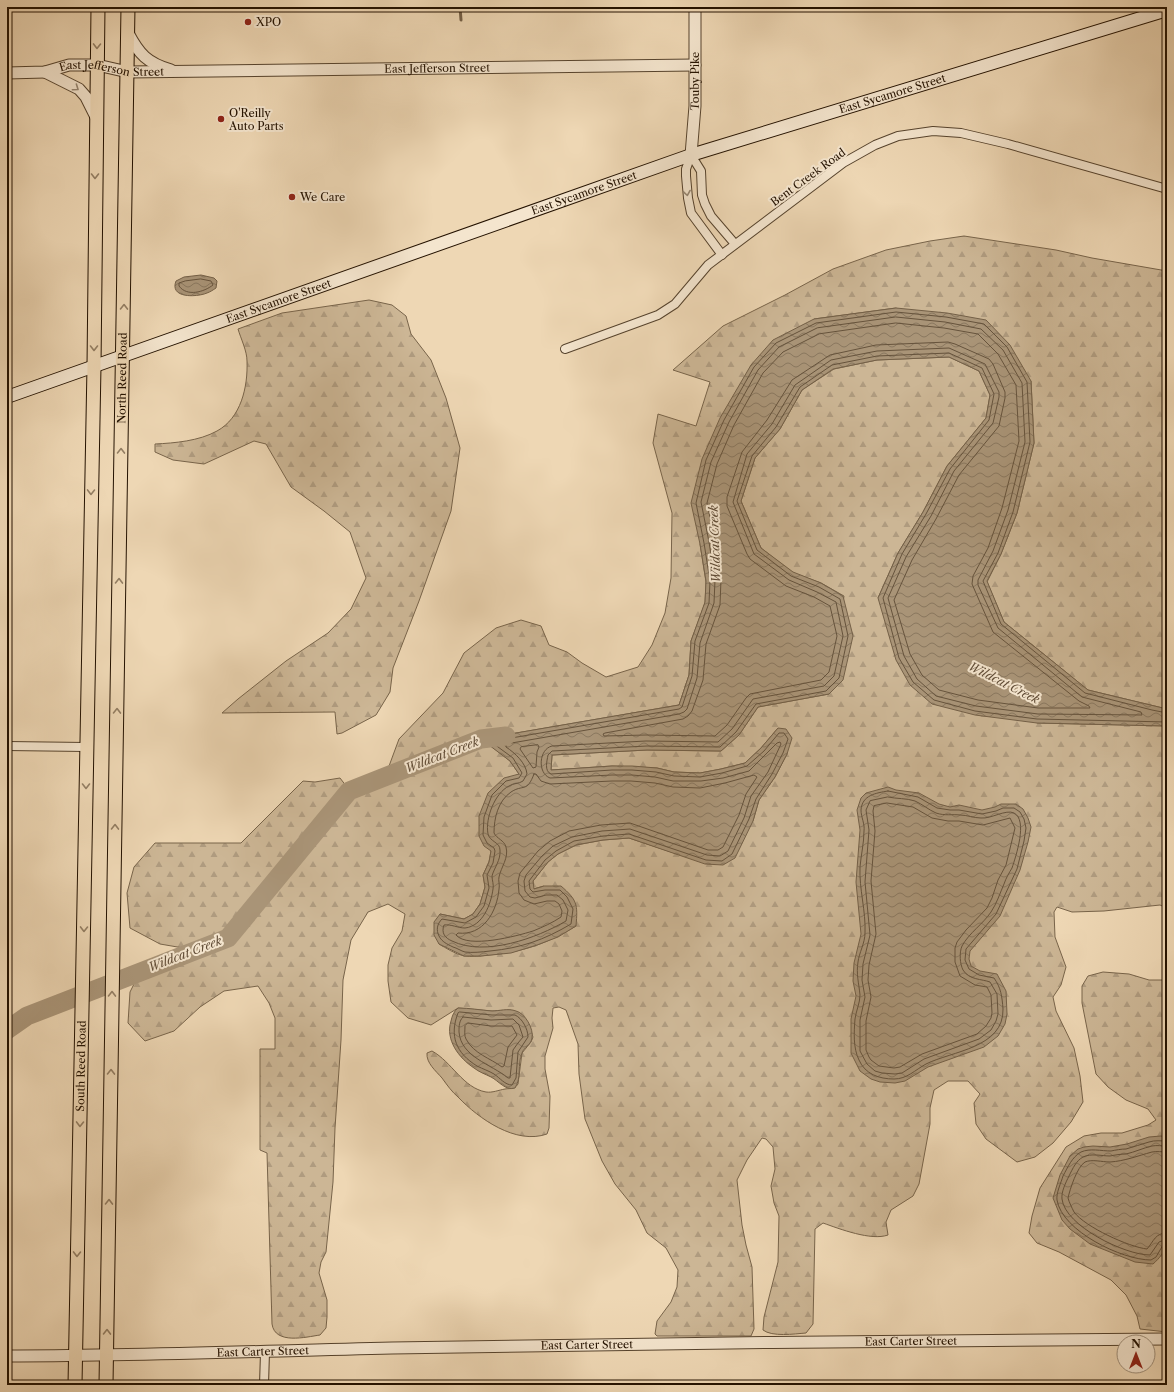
<svg xmlns="http://www.w3.org/2000/svg" width="1174" height="1392" viewBox="0 0 1174 1392" font-family="'Libre Caslon Text',serif">
<style>
.forest{fill:url(#forest-firs);stroke:#78644a}
.water{fill:url(#water-waves);stroke:#746047}
.lines{fill:none;stroke-linecap:round;stroke-linejoin:round}
.shore{stroke:#66533c;stroke-width:1}
.stream{stroke:#746047;stroke-width:3}
.river{stroke:#a99477;stroke-width:19}
.minor-casing{stroke:#56432d;stroke-width:10}
.tertiary-casing{stroke:#56432d;stroke-width:13}
.secondary-casing{stroke:#241200;stroke-width:14}
.primary-casing{stroke:#241200;stroke-width:15}
.minor{stroke:#f4e5ce;stroke-width:8}
.tertiary{stroke:#f4e5ce;stroke-width:11}
.secondary{stroke:#f4e5ce;stroke-width:12}
.primary{stroke:#eed7b4;stroke-width:13}
.oneway{stroke:#937e63}
.oneway2{stroke:#968671}
.poi-dot{fill:#8f2418;stroke:#f4e5ce;stroke-width:1.5}
.labels{text-anchor:middle;stroke-width:4;stroke-linejoin:round;paint-order:stroke}
.poi-label{font-size:11px;fill:#241200;stroke:#f4e5ce;text-anchor:start}
.street-label{font-size:11px;fill:#241200;stroke:#f4e5ce}
.water-label{font-size:12px;font-style:italic;fill:#604c36;stroke:#f4e5ce}
</style>
<defs>
<pattern id="forest-firs" width="22" height="20" patternUnits="userSpaceOnUse"><rect width="22" height="20" fill="#ccb695"/><path d="M5 1l3.5 6h-7zM16 11l3.5 6h-7z" fill="#af9b7f"/></pattern>
<pattern id="water-waves" width="16" height="10" patternUnits="userSpaceOnUse"><rect width="16" height="10" fill="#a99477"/><path d="M0 5q4-4 8 0t8 0" fill="none" stroke="#89775f"/></pattern>
</defs>
<rect width="100%" height="100%" fill="#eed7b4"/>
<filter id="stains"><feTurbulence type="fractalNoise" baseFrequency=".005" numOctaves="4"/><feColorMatrix values="0 0 0 0 .2 0 0 0 0 .09 0 0 0 0 .02 0 0 0 .5 -.17"/></filter>
<radialGradient id="worn" r=".72"><stop offset=".6" stop-color="#630" stop-opacity="0"/><stop offset="1" stop-color="#630" stop-opacity=".3"/></radialGradient>
<!-- forest -->
<g class="forest">
<path d="M964,236L1056,250L1092,258L1167,271V709L1088,690L1004,622L987,582L1001,554L1017,513L1034,443L1031,381L896,308L814,319L700,544L706,582L705,603L691,641L689,675L679,705L482,739L510,761L519,774L491,851L489,862L483,875L485,887L480,904L473,914L464,919L440,914L439,944C446,948 455,954 464,956C471,957 481,956 489,955C523,952 546,944 576,926L544,886L533,889V881L548,862L558,854L576,845L603,840L629,838L680,855L753,821L759,800L775,777L787,754L778,728L761,748L745,763L721,769L700,773L674,772L657,768L612,766L551,770L552,755L647,750L721,751L739,735L758,707L829,694L844,596L821,583L793,573L761,548L741,501L755,458L780,429L802,390L834,369L877,360L949,357L979,371L990,395L986,418L947,466L923,512L898,553L878,598L1037,723L1167,726V908L1160,905L1104,911L1072,912L1057,907L1054,912L1055,937L1066,967L1061,985L1053,997L1056,1011L1074,1048L1080,1076L1083,1102L1071,1122L1053,1143L1035,1157L1017,1162L986,1139L976,1124L974,1103L980,1094L968,1081H948L934,1090L930,1108V1124L919,1184L913,1196L891,1210L886,1222L888,1235C871,1241 840,1229 823,1223L815,1229L813,1324L806,1333C794,1334 772,1337 763,1330L764,1317L778,1262L779,1216L774,1203L771,1186L775,1169L773,1147L766,1139L762,1138L747,1160L737,1180L742,1225L746,1245L752,1267L754,1329L751,1336H657L655,1334L657,1321L671,1302L677,1287L678,1270L666,1248L647,1233L636,1210L615,1184L602,1161L585,1119L579,1074L578,1044L566,1010L559,1007L553,1008L552,1018L553,1028L545,1056V1069L550,1096L549,1128L547,1134C516,1145 479,1119 458,1097C452,1092 447,1085 442,1078C436,1071 426,1063 427,1053L432,1051C452,1062 463,1088 486,1092C492,1093 499,1090 505,1089C511,1088 514,1090 518,1084L522,1053L531,1042L533,1037L529,1026L520,1013L510,1010L492,1011L458,1008L431,1025L408,1018L391,1002L388,981V965L392,948L402,931L405,914L388,904L368,912L351,940L343,980L341,1040L335,1128L333,1182L326,1252L321,1262L319,1273L327,1300V1317L326,1328L320,1335C306,1337 275,1345 272,1324L267,1153L260,1150V1049H275V1018L269,1003L258,986L224,991L200,1007L174,1031L145,1041L128,1023L130,992L140,972L195,950L160,944L130,928L127,893L134,867L155,843H241L303,781L315,782L340,778L350,791L385,777L399,739L443,693L464,653L496,628L521,620L541,626L549,645L567,652L582,663L606,677L638,667L652,645L665,613L671,578L672,513L653,443L658,414L696,426L710,382L673,370L723,326L785,295L833,269L886,250L930,241Z"/>
<path d="M369,300L392,305L406,316L411,334L431,360L446,398L460,448L451,511L419,601L393,668L390,692L376,715L342,733L337,734L335,712L222,713L238,699L286,661L328,633L351,609L366,578L350,532L324,511L291,487L266,444L254,441L204,464L173,460L155,452V444C175,443 199,441 217,431C241,418 248,387 247,361C247,351 241,339 238,329L282,313Z"/>
<path d="M1103,972L1129,974L1149,980H1167V1332L1140,1329L1137,1316L1126,1295L1111,1280L1059,1252L1037,1243L1029,1233L1032,1216L1040,1188L1066,1147L1084,1136L1101,1133H1122L1148,1125L1156,1120L1148,1109L1126,1100L1108,1087L1096,1074L1082,1003V986L1088,976Z"/>
</g>
<!-- water -->
<g class="water">
<path d="M201,275L214,278L217,281L216,288C213,290 210,292 207,293C198,297 169,299 176,281L184,277Z"/>
<path d="M896,308L947,313L986,320L1010,345L1031,381L1034,443L1017,513L1001,554L987,581L1004,622L1088,690L1167,709V726L1037,723L975,715L932,704L910,685L896,660L878,598L898,553L923,512L947,466L986,418L990,395L979,371L949,357L877,360L833,369L802,390L780,429L755,458L741,501L761,548L793,572L821,583L843,596L853,636L843,680L829,694L758,707L739,735L721,751L647,750L552,755L551,770L612,766H632L657,768L674,772L700,773L721,769L745,763L761,748L778,728L786,729L792,738L787,754L775,777L759,800L753,821L735,858L723,865L705,864L629,838L603,840L576,845L558,854L548,862L533,881L534,889L544,886H561C577,900 578,904 576,926L558,937L537,945L511,953L481,956H464L439,944L434,935V922L440,914L464,919L473,914L480,904L485,887L483,875L489,862L491,851L484,846L479,836V816L488,793L504,778L519,774L510,761L481,739L679,705L689,675L691,641L705,602L706,581L700,544L691,503L702,459L720,418L751,365L773,340L814,319Z"/>
<path d="M888,787L896,790L919,793L939,804L950,807L959,805L982,810L995,807L1001,804H1016L1023,809L1028,818L1031,827L1028,842L1020,870L1000,916L970,951L969,959L971,966L980,971L997,974L1006,991L1007,1014L1005,1024L998,1036L984,1047L928,1067L905,1081L895,1083L880,1082L871,1079L860,1071L851,1053V1019L856,996L853,981L854,963L861,934L856,882L860,830L857,810L861,798L866,793Z"/>
<path d="M458,1008C469,1008 480,1010 492,1011C499,1011 508,1008 516,1011C525,1013 534,1029 532,1038C531,1045 524,1047 522,1053C517,1065 522,1077 515,1088C505,1091 499,1081 491,1077C485,1074 479,1072 474,1068C459,1058 445,1040 451,1021C452,1016 454,1011 458,1008Z"/>
<path d="M1161,1136L1167,1137V1244C1164,1252 1160,1258 1153,1264L1135,1262L1090,1244L1070,1229L1062,1220L1053,1198L1060,1175L1070,1156L1078,1149L1084,1147L1093,1146L1110,1147L1127,1144L1149,1137Z"/>
</g>
<g class="lines">
<!-- shore -->
<g class="shore">
<path d="M201,279L211,281L213,285C204,292 187,297 179,286V283L185,281Z"/>
<path d="M896,317L945,322L981,329L1003,350L1022,383L1025,442L1008,510L993,551L978,580V585L998,628L1082,697L1141,712L1142,715L1038,714L976,706L936,696L917,679L904,656L888,598L906,557L931,516L954,471L993,423L999,397V392L985,364L949,348L877,351L831,360L795,385L772,424L747,454L733,502L754,554L789,580L817,592L836,602L843,636L834,676L824,686L753,699L732,729L718,742L646,741L552,746C539,749 537,773 550,778L612,775H632L655,777L673,781H701L723,778L749,771L777,743L780,742L781,744L768,772L751,796L744,818L728,851L720,856L707,855L630,829L602,831L572,837L553,846L542,856L526,875L524,881L525,891L530,897L535,898L546,895H557L563,900L568,910L566,921C537,938 485,957 452,941C445,938 441,933 444,925C451,924 458,928 465,928C483,926 491,904 493,889C494,885 492,880 492,876C494,868 501,860 500,850C500,842 490,842 488,834C485,818 495,793 509,786C513,783 519,784 523,781L527,774C526,763 515,753 506,747V744L679,714L684,712L687,709L697,678L700,643L714,603L715,580L709,542L701,502L711,462L729,422L758,370L779,347L817,328Z"/>
<path d="M896,323L944,328L978,334L998,354L1016,385L1019,441L1002,508L988,548L973,576L972,584L993,632L1079,701L1089,706L1090,708H1038L978,700L939,690L922,675L910,654L894,600L912,560L936,519L959,475L999,426L1005,398V392L993,364L989,359L955,344L948,342L876,345L830,355L792,380L767,420L742,452L727,497V506L747,554L750,559L786,586L814,597L830,606L837,636L829,672L821,680L750,694L746,698L727,725L715,736L646,735L604,736L603,734L605,733L683,719L688,716L692,711L703,680L706,644L720,605L721,579L715,541L707,503L717,464L734,425L763,373L783,352L819,334Z"/>
<path d="M1167,713L1152,710L1085,693L1001,624L983,581L998,553L1013,512L1030,442L1027,382L1007,347L984,324L946,317L896,312L816,323L776,343L754,367L724,420L706,460L696,503L704,543L710,581L709,603L695,641L692,676L682,707L679,709L494,741V744L513,758L522,773L519,778L506,781L492,795L484,817L483,835L487,843L494,848L495,851L493,863L487,875L489,888L484,906L476,917L465,923L442,919C437,924 436,930 439,936C442,942 447,944 453,947C457,948 461,951 465,952C472,953 482,952 490,951C521,948 544,940 571,924L573,909L567,897L560,890H545L533,892L530,889L529,881L545,860L556,851L574,841L603,836L629,834L706,860L722,861L732,854L749,819L756,799L772,774L783,753L788,739L784,733H779L764,751L747,766L722,773L700,777L674,776L656,772L632,770H612L551,774C544,771 547,761 548,755L552,751L647,746L720,747L736,732L756,704L826,691L839,678L848,636L840,599L819,587L791,576L757,550L737,501L752,456L776,427L800,387L832,365L877,356L949,353L982,368L994,394L989,420L950,469L926,514L902,554L883,598L899,658L913,682L934,700L975,711L1037,719L1167,722"/>
<path d="M538,745L539,747L537,752L536,767L533,768L520,749L521,747Z"/>
<path d="M534,774H536L541,781L550,784L612,781H631L655,783L673,787L700,788L725,783L754,775L757,777L746,794L739,815L723,847L718,850H708L630,823L601,825L569,831L550,841L538,851L520,873L518,881L519,893L524,900L534,904L547,901H555L559,904L562,911L561,917C552,923 543,927 533,931C517,936 468,949 456,935L458,933C483,936 497,912 499,889C500,885 498,880 499,877C501,867 509,858 506,847C504,840 497,839 494,833C494,818 498,801 511,792C523,784 527,793 534,774Z"/>
<path d="M888,791L918,797L937,808L950,810H959L982,814L996,811L1003,808H1014L1020,812L1024,819L1026,828L1024,841L1017,869L996,914L966,949L965,960L969,969L979,975L994,978C1001,988 1002,996 1003,1009C1004,1048 952,1051 926,1064C915,1070 907,1079 894,1079C879,1079 865,1074 859,1060C853,1048 854,1032 855,1019C856,1011 860,1003 860,995C859,984 856,974 858,962C859,953 865,943 865,933C866,911 859,889 860,867C861,855 864,843 864,831C865,824 861,817 861,810C862,795 876,793 888,791Z"/>
<path d="M888,797C897,799 906,798 915,801C922,804 929,810 936,813C945,816 952,814 960,815C967,815 974,818 981,818C991,819 1006,809 1014,813C1028,820 1016,856 1012,868C1009,873 1006,878 1004,884C1000,893 997,903 991,912C983,924 969,933 962,946C959,953 960,964 963,970C969,980 982,979 990,982L997,994L998,1014L996,1021L991,1030L979,1039L924,1059L902,1073L895,1074L882,1073L875,1071L867,1064L860,1051V1020L865,997L862,980L863,964L870,935L865,882L869,830L866,810L870,801Z"/>
<path d="M887,803L913,807L932,818L948,821H959L983,825L1010,818L1015,828L1006,865L998,880L992,898L987,908L966,930L957,942L955,948V962L960,976L975,985L987,987L991,995L992,1013L991,1018L986,1026L977,1034L922,1054L900,1067L894,1068L879,1066L871,1060L869,1057L866,1050V1021L871,997L868,980L869,965L876,934L871,881L875,831L873,811L874,806Z"/>
<path d="M460,1012L492,1015H515C522,1018 528,1029 528,1037L518,1052L516,1078L512,1085C505,1085 500,1078 494,1074C489,1071 483,1069 477,1066C456,1053 449,1036 458,1013Z"/>
<path d="M463,1017L491,1020L513,1019L519,1025L523,1037L518,1043L513,1050L510,1078H508C491,1064 461,1057 459,1032C459,1026 459,1021 463,1017Z"/>
<path d="M468,1023L491,1026H512L517,1035L508,1047L504,1066L502,1067C490,1058 474,1054 466,1039C464,1036 465,1030 465,1026Z"/>
<path d="M1167,1141C1161,1141 1155,1140 1149,1142C1141,1144 1134,1147 1126,1149C1121,1149 1116,1150 1111,1151C1101,1151 1090,1148 1081,1152C1072,1157 1068,1167 1063,1176C1061,1183 1056,1193 1057,1200C1062,1231 1122,1260 1151,1260L1156,1257L1163,1245L1167,1244"/>
<path d="M1167,1146C1162,1146 1157,1145 1152,1146C1143,1148 1135,1152 1126,1154C1121,1154 1115,1155 1110,1156C1102,1156 1091,1153 1083,1157C1076,1161 1073,1168 1069,1176C1066,1182 1061,1192 1062,1199C1065,1226 1125,1255 1150,1255L1159,1242L1167,1239"/>
<path d="M1167,1152C1162,1152 1157,1151 1152,1152C1137,1156 1125,1161 1110,1162C1102,1162 1092,1159 1085,1162C1077,1167 1070,1189 1068,1198C1069,1202 1072,1208 1074,1212C1085,1227 1129,1247 1147,1249C1154,1241 1155,1233 1167,1233"/>
</g>
<!-- stream -->
<path class="stream" d="M460,7L461,20"/>
<!-- river -->
<path class="river" d="M7,1030L27,1016L228,938L349,791L481,739L506,736"/>
<defs>
<g id="minor">
<path d="M691,155L686,169V176L688,198L691,213L722,255"/>
<path d="M691,155L701,171L702,195L705,204L711,216L735,244"/>
<path d="M565,349L658,315L675,304L708,265L843,163L875,145L898,136L933,131L961,133L1008,144L1167,189"/>
<path d="M7,746L86,747"/>
<path d="M264,1385L265,1352"/>
</g>
<g id="tertiary">
<path d="M128,33C139,54 147,63 171,70"/>
<path d="M45,72L79,89L86,97L96,117"/>
<path id="s1" d="M7,73L45,72L69,65H97L128,72L695,65"/>
<path id="s2" d="M691,155L695,106V7"/>
<path id="s3" d="M7,1356C135,1356 263,1351 392,1348C650,1343 909,1341 1167,1339"/>
</g>
<g id="secondary">
<path id="s4" d="M7,397L691,155L1167,10"/>
</g>
<g id="primary">
<path id="s5" d="M75,1385L94,366L98,7"/>
<path id="s6" d="M106,1385L128,7"/>
</g>
</defs>
<!-- minor casing -->
<use href="#minor" class="minor-casing"/>
<!-- tertiary casing -->
<use href="#tertiary" class="tertiary-casing"/>
<!-- secondary casing -->
<use href="#secondary" class="secondary-casing"/>
<!-- primary casing -->
<use href="#primary" class="primary-casing"/>
<!-- minor -->
<use href="#minor" class="minor"/>
<!-- tertiary -->
<use href="#tertiary" class="tertiary"/>
<!-- secondary -->
<use href="#secondary" class="secondary"/>
<!-- primary -->
<use href="#primary" class="primary"/>
</g>
<!-- one-way arrows -->
<defs><path id="oneway-chevron" d="M-2-3.5L2.5 0L-2 3.5" fill="none" stroke-width="1.6" stroke-linecap="round" stroke-linejoin="round"/></defs>
<g class="oneway">
<use href="#oneway-chevron" transform="translate(97 46) rotate(91)"/>
<use href="#oneway-chevron" transform="translate(95 176) rotate(90)"/>
<use href="#oneway-chevron" transform="translate(124 307) rotate(-89)"/>
<use href="#oneway-chevron" transform="translate(94 348) rotate(90)"/>
<use href="#oneway-chevron" transform="translate(121 451) rotate(-89)"/>
<use href="#oneway-chevron" transform="translate(91 492) rotate(91)"/>
<use href="#oneway-chevron" transform="translate(119 581) rotate(-89)"/>
<use href="#oneway-chevron" transform="translate(117 711) rotate(-89)"/>
<use href="#oneway-chevron" transform="translate(86 786) rotate(90)"/>
<use href="#oneway-chevron" transform="translate(115 827) rotate(-89)"/>
<use href="#oneway-chevron" transform="translate(84 929) rotate(91)"/>
<use href="#oneway-chevron" transform="translate(112 994) rotate(-89)"/>
<use href="#oneway-chevron" transform="translate(111 1072) rotate(-89)"/>
<use href="#oneway-chevron" transform="translate(80 1124) rotate(91)"/>
<use href="#oneway-chevron" transform="translate(109 1202) rotate(-89)"/>
<use href="#oneway-chevron" transform="translate(77 1254) rotate(91)"/>
<use href="#oneway-chevron" transform="translate(107 1332) rotate(-89)"/>
</g>
<g class="oneway2">
<use href="#oneway-chevron" transform="translate(76 88) rotate(35)"/>
<use href="#oneway-chevron" transform="translate(687 193) rotate(81)"/>
</g>
<!-- markers -->
<g class="poi-dot">
<circle cx="248" cy="22" r="4"/>
<circle cx="221" cy="119" r="4"/>
<circle cx="292" cy="197" r="4"/>
</g>
<g class="labels">
<!-- poi labels -->
<g class="poi-label">
<text x="256" y="26">XPO</text>
<text x="229" y="117">O'Reilly<tspan x="229" dy="13">Auto Parts</tspan></text>
<text x="300" y="201">We Care</text>
</g>
<!-- street labels -->
<g class="street-label">
<text dy="4" stroke="none"><textPath href="#s1" startOffset="432">East Jefferson Street</textPath></text>
<text dy="4" stroke="none"><textPath href="#s1" startOffset="106">East Jefferson Street</textPath></text>
<text dy="4" stroke="none"><textPath href="#s2" startOffset="74">Touby Pike</textPath></text>
<text dy="4" stroke="none"><textPath href="#s4" startOffset="936">East Sycamore Street</textPath></text>
<text transform="translate(808 177) rotate(-36)" y="4">Bent Creek Road</text>
<text dy="4" stroke="none"><textPath href="#s4" startOffset="612">East Sycamore Street</textPath></text>
<text dy="4" stroke="none"><textPath href="#s4" startOffset="288">East Sycamore Street</textPath></text>
<text dy="4" stroke="none"><textPath href="#s6" startOffset="1007">North Reed Road</textPath></text>
<text dy="4" stroke="none"><textPath href="#s5" startOffset="319">South Reed Road</textPath></text>
<text dy="4" stroke="none"><textPath href="#s3" startOffset="904">East Carter Street</textPath></text>
<text dy="4" stroke="none"><textPath href="#s3" startOffset="580">East Carter Street</textPath></text>
<text dy="4" stroke="none"><textPath href="#s3" startOffset="256">East Carter Street</textPath></text>
</g>
<!-- water labels -->
<g class="water-label">
<text transform="translate(715 544) rotate(-92)" y="4">Wildcat Creek</text>
<text transform="translate(1004 683) rotate(27)" y="4">Wildcat Creek</text>
<text transform="translate(442 755) rotate(-21)" y="4">Wildcat Creek</text>
<text transform="translate(185 954) rotate(-21)" y="4">Wildcat Creek</text>
</g>
</g>
<!-- margin -->
<rect width="1174" height="1392" fill="none" stroke="#eed7b4" stroke-width="24"/>
<rect x="8" y="8" width="1158" height="1376" fill="none" stroke="#241200" stroke-width="2"/>
<rect x="12" y="12" width="1150" height="1368" fill="none" stroke="#241200"/>
<!-- north arrow -->
<g transform="translate(1136 1354)"><circle r="19" fill="#f4e5ce" stroke="#a1917c"/>
<path d="M0-3L7 15L0 10L-7 15Z" fill="#8f2418"/>
<text y="-6" font-size="11" font-weight="bold" text-anchor="middle" fill="#241200">N</text>
</g>
<rect width="100%" height="100%" filter="url(#stains)"/>
<rect width="100%" height="100%" fill="url(#worn)"/>
</svg>
